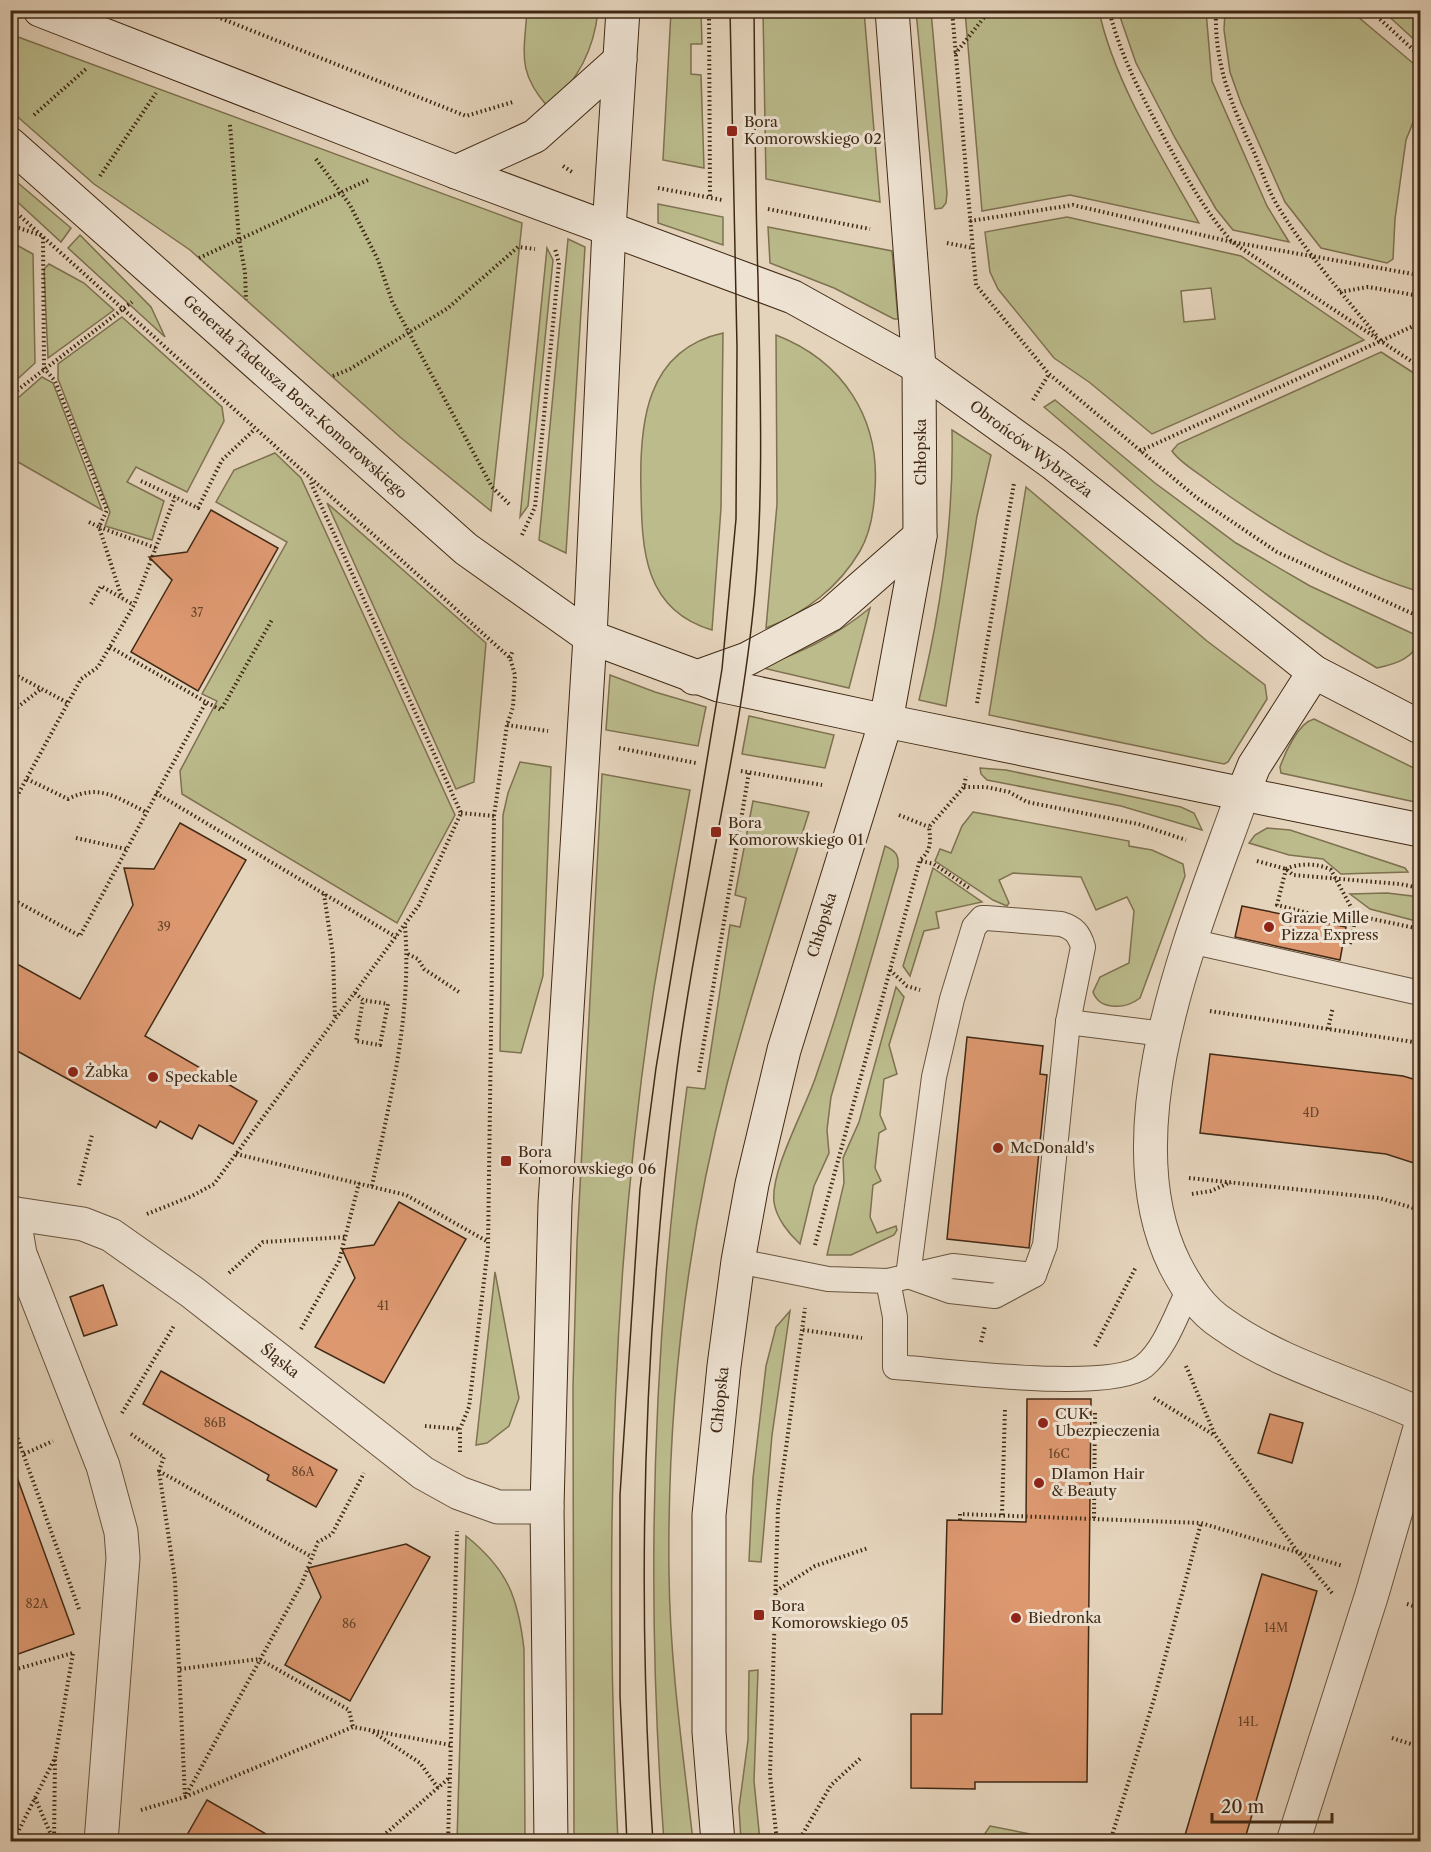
<svg xmlns="http://www.w3.org/2000/svg" width="1431" height="1852" viewBox="0 0 1431 1852" font-family="'Libre Caslon Text',serif">
<style>
.green{fill:#bbbb8c;stroke:#7e7250;stroke-width:1.5;fill-rule:evenodd}
.building{fill:#dd9870;stroke:#402914;stroke-width:1.5}
.lines{fill:none;stroke-linecap:round;stroke-linejoin:round}
.lane-casing{stroke:#69543e;stroke-width:26}
.street-casing{stroke:#69543e;stroke-width:35}
.secondary-casing{stroke:#402914;stroke-width:35}
.path{stroke:#402914;stroke-width:4;stroke-dasharray:1.5 3;stroke-linecap:butt}
.lane{stroke:#eee3d3;stroke-width:24}
.street{stroke:#eee3d3;stroke-width:33}
.secondary{stroke:#eee3d3;stroke-width:33}
.tram{stroke:#402914;stroke-width:1.5}
.poi-dot{fill:#8f2418;stroke:#eee3d3;stroke-width:2}
.labels{text-anchor:middle;stroke-width:6;stroke-linejoin:round;paint-order:stroke}
.number-label{font-size:12px;fill:#67452b}
.poi-label{font-size:15px;fill:#402914;stroke:#eee3d3;text-anchor:start}
.street-label{font-size:15px;fill:#402914;stroke:#eee3d3}
</style>
<rect width="100%" height="100%" fill="#e5d4bc"/>
<filter id="stains"><feTurbulence type="fractalNoise" baseFrequency=".00333" numOctaves="4"/><feColorMatrix values="0 0 0 0 .2 0 0 0 0 .09 0 0 0 0 .02 0 0 0 .5 -.17"/></filter>
<radialGradient id="worn" r=".72"><stop offset=".6" stop-color="#630" stop-opacity="0"/><stop offset="1" stop-color="#630" stop-opacity=".3"/></radialGradient>
<!-- green -->
<g class="green">
<path d="M527,11H598C594,50 578,81 548,107C517,72 524,54 527,11Z"/>
<path d="M671,11H701L702,44H691V74L701,75L704,168L663,160Z"/>
<path d="M763,11H864L880,202L766,179Z"/>
<path d="M916,11H931L947,193L946,203L942,208L935,209Z"/>
<path d="M965,11H1099C1114,82 1163,159 1199,223L1070,195L982,211Z"/>
<path d="M1118,11H1206L1212,81L1267,206L1289,242L1233,230L1216,209L1175,138L1136,63Z"/>
<path d="M1225,11H1351L1420,69V105L1406,140L1395,219L1393,259L1387,263L1321,248L1285,202L1241,103L1230,72L1224,30Z"/>
<path d="M1383,11H1420V45L1419,44Z"/>
<path d="M10,34L522,223L491,511L400,437L190,250L94,184L11,111Z"/>
<path d="M11,177L71,228L61,242L11,196Z"/>
<path d="M658,204L723,217V245L658,223Z"/>
<path d="M1067,217L1241,256L1364,340L1152,434L1089,382L1054,358L998,289L990,272L985,232ZM1211,288L1215,319L1184,322L1181,291Z"/>
<path d="M768,227L892,251L898,319H894L834,288L770,263Z"/>
<path d="M80,235L151,307L165,337L68,248Z"/>
<path d="M568,239L585,247L566,553L539,540Z"/>
<path d="M11,242L33,254L35,363L11,385L10,260L14,254L11,252Z"/>
<path d="M547,248L553,260L528,506L520,517Z"/>
<path d="M49,264L84,283L114,310L48,358L44,269Z"/>
<path d="M122,317L222,407L224,421L187,492L136,467L127,482L164,501L152,540L105,526L110,512L58,379V364Z"/>
<path d="M723,333L721,508L712,630C644,610 642,550 641,492C639,425 645,350 723,333Z"/>
<path d="M776,335C843,361 880,418 875,489C874,510 871,532 860,551C839,587 804,614 766,628L777,504Z"/>
<path d="M1381,352L1420,377V592C1343,568 1276,531 1211,483C1199,473 1181,464 1172,451L1178,444Z"/>
<path d="M42,377L53,383L102,510L11,458V404Z"/>
<path d="M1055,400L1155,483L1236,543L1310,586L1420,637C1416,658 1396,664 1377,668C1254,598 1152,498 1044,407Z"/>
<path d="M952,430L991,455L977,516L946,706L919,700C941,611 954,522 952,430Z"/>
<path d="M275,453L301,478L455,815L397,923L182,794L180,771L217,701L202,694L287,542L216,502L234,470Z"/>
<path d="M1026,487L1207,641L1265,685L1267,699L1228,762L1224,764L989,715Z"/>
<path d="M327,503L486,643L474,782L456,789Z"/>
<path d="M870,608L849,688L759,667C801,653 836,636 870,608Z"/>
<path d="M610,675L655,692L706,707L698,746L606,730Z"/>
<path d="M749,716L834,735L825,768L742,754Z"/>
<path d="M1314,719L1420,771V803L1281,773L1280,767C1285,753 1298,723 1314,719Z"/>
<path d="M520,762L551,767L543,976L521,1053L500,1051L503,815L508,793Z"/>
<path d="M980,768L1006,770L1181,807L1194,813L1202,830L1121,806L987,780L981,774Z"/>
<path d="M602,774L690,790C678,856 665,922 654,988C611,1271 604,1557 618,1841L574,1842L573,1387L577,1243Z"/>
<path d="M753,801L809,812C781,902 751,992 727,1084C686,1243 667,1410 669,1574C670,1664 683,1753 693,1841H664C645,1591 653,1335 687,1087L705,1089L730,925L740,927L746,898L735,895Z"/>
<path d="M973,812L1129,841V846L1152,850L1183,864L1185,876L1140,998C1126,1009 1100,1011 1093,992L1100,977L1129,963L1134,911L1127,897L1096,910L1081,877L1013,873L999,880L1009,903L1007,906L993,900L935,861L940,849L951,853L962,826Z"/>
<path d="M1267,828L1290,830L1405,868L1408,872L1341,874L1323,859L1289,855L1249,843L1255,835Z"/>
<path d="M885,846C896,851 899,855 898,867L831,1097L827,1130L829,1153L814,1186L800,1244C789,1234 776,1218 774,1202C770,1170 807,1106 817,1073C843,998 864,922 885,846Z"/>
<path d="M933,868L982,902L936,912L939,928L924,931L910,976L903,966Z"/>
<path d="M1387,893L1420,897V922L1370,909L1350,894Z"/>
<path d="M896,987L904,997L889,1045L897,1074L884,1079L880,1115L886,1129L879,1133L875,1168L881,1181L873,1185L870,1217L877,1233L896,1226L897,1230L894,1235L851,1255H827L844,1183L843,1158L859,1122Z"/>
<path d="M495,1272L519,1398L509,1426L487,1443L476,1445Z"/>
<path d="M790,1311L772,1435L761,1562L749,1561L753,1478L766,1366L776,1327Z"/>
<path d="M466,1536C508,1570 518,1597 524,1649L525,1841H457Z"/>
<path d="M758,1670L754,1781L760,1841H741L739,1808L748,1740L749,1671Z"/>
<path d="M990,1826L1030,1834L1042,1841H980Z"/>
</g>
<!-- building -->
<g class="building">
<path d="M211,510L278,548L198,691L131,652L172,580L149,557L187,552Z"/>
<path d="M180,823L246,860L145,1036L257,1101L233,1144L199,1125L192,1139L160,1121L156,1128L10,1047V960L80,999L133,905L124,868L154,869Z"/>
<path d="M1242,906L1346,927L1340,960L1235,937Z"/>
<path d="M967,1037L1043,1046L1040,1074L1047,1075L1029,1248L947,1239Z"/>
<path d="M1210,1054L1403,1076L1420,1081V1165L1386,1154L1200,1133Z"/>
<path d="M399,1202L466,1239L384,1383L315,1347L355,1278L342,1249L374,1245Z"/>
<path d="M103,1285L117,1325L84,1336L70,1297Z"/>
<path d="M161,1371L337,1470L316,1507L267,1480L269,1475L143,1404Z"/>
<path d="M1027,1399H1091L1087,1782H975V1789L911,1788V1714H942L947,1520L1026,1522Z"/>
<path d="M1270,1414L1303,1423L1292,1463L1258,1453Z"/>
<path d="M10,1469H14L74,1634L10,1657Z"/>
<path d="M406,1544L430,1557L350,1701L285,1665L321,1597L308,1568Z"/>
<path d="M1262,1574L1317,1591L1291,1682L1244,1842H1183Z"/>
<path d="M207,1800L280,1842H183Z"/>
</g>
<g class="lines">
<defs>
<g id="lane">
<path d="M1190,941L1420,993"/>
<path d="M1068,1022L1164,1034"/>
<path d="M738,1261L828,1279L888,1281L953,1266L1034,1275L1045,1245L1068,1022L1083,947C1079,933 1074,928 1061,924L986,918H982L974,927L952,999L934,1077L908,1276"/>
<path d="M908,1276L950,1291L995,1296L1034,1275"/>
<path d="M888,1281L895,1317V1367C943,1370 1110,1393 1144,1366C1165,1349 1176,1315 1188,1291"/>
</g>
<g id="street">
<path d="M1243,793C1196,926 1107,1129 1175,1265C1187,1288 1201,1310 1223,1324C1282,1366 1355,1384 1420,1414"/>
<path d="M10,1213L83,1224L111,1235L192,1292L423,1473L459,1493L498,1507H547"/>
<path d="M13,1213L20,1254L103,1466L121,1532L123,1558L101,1842"/>
<path d="M1293,1842L1372,1594L1420,1428"/>
</g>
<g id="secondary">
<path d="M40,10L456,172L793,297L919,367L1054,464L1314,672L1420,727"/>
<path d="M10,144L466,549L590,637L719,685L886,721L1420,830"/>
<path d="M456,172L535,136L620,60"/>
<path d="M694,678L747,659L830,615L920,536"/>
<path d="M1243,793L1254,766L1314,672"/>
<path d="M551,1842L547,1507L555,1204L590,637L609,229L623,10"/>
<path d="M718,1842L709,1732V1515L724,1366L738,1261L752,1184L784,1050L886,721L920,536L919,367L892,10"/>
</g>
</defs>
<!-- lane casing -->
<use href="#lane" class="lane-casing"/>
<!-- street casing -->
<use href="#street" class="street-casing"/>
<!-- secondary casing -->
<use href="#secondary" class="secondary-casing"/>
<!-- path -->
<g class="path">
<path d="M200,10L466,116L513,102"/>
<path d="M709,10L710,198"/>
<path d="M952,10L976,285L1049,374L1197,498L1277,552L1420,617"/>
<path d="M1109,10C1121,58 1143,98 1166,141C1186,177 1205,211 1232,242L1420,367"/>
<path d="M1216,10C1214,62 1231,105 1253,150C1261,168 1267,188 1277,205C1305,251 1342,294 1377,336"/>
<path d="M1370,10L1420,56"/>
<path d="M955,54L990,10"/>
<path d="M34,115L87,68"/>
<path d="M230,125L239,239L245,272L246,300"/>
<path d="M316,159L350,205L378,260L392,301L492,487L509,504"/>
<path d="M563,166L572,172"/>
<path d="M100,176L156,93"/>
<path d="M658,188L722,200"/>
<path d="M10,207L510,658L515,675L513,707L507,725L494,816L488,1247L469,1407L460,1429V1452"/>
<path d="M768,209L870,229"/>
<path d="M970,221L1073,205L1232,242L1413,274"/>
<path d="M10,225L43,236L44,368L55,381L107,510L99,527L156,548"/>
<path d="M947,243L973,248"/>
<path d="M199,258L370,179"/>
<path d="M1340,292L1368,287L1420,296"/>
<path d="M333,376L350,369L448,308L518,247L535,249"/>
<path d="M10,396L132,302"/>
<path d="M1033,400L1049,374"/>
<path d="M1140,451L1420,323"/>
<path d="M141,481L198,508L222,460L255,429"/>
<path d="M89,522L99,527L122,598"/>
<path d="M522,535L535,507L559,263L555,249"/>
<path d="M91,604L101,586L134,605"/>
<path d="M110,647L206,702"/>
<path d="M510,658L513,650"/>
<path d="M1420,666V667"/>
<path d="M10,672L68,703"/>
<path d="M977,703L1014,483"/>
<path d="M10,713L41,689"/>
<path d="M507,725L548,731"/>
<path d="M619,748L696,763"/>
<path d="M741,771L822,785"/>
<path d="M27,779L68,799C100,783 117,798 146,812"/>
<path d="M964,787H986L1009,792L1027,802L1138,824L1186,840"/>
<path d="M156,793L396,937"/>
<path d="M10,809L81,679L98,667L134,605L175,497"/>
<path d="M461,813L494,816"/>
<path d="M899,815L929,827"/>
<path d="M76,838L126,849"/>
<path d="M921,861L934,864L969,888"/>
<path d="M1257,861L1286,869L1293,875L1400,884L1420,888"/>
<path d="M1286,869L1277,905L1354,925L1350,944"/>
<path d="M1286,869C1298,863 1319,863 1331,870L1352,909L1363,917L1420,929"/>
<path d="M324,894L333,955L335,1019"/>
<path d="M10,898L80,936L206,702L221,710L273,618"/>
<path d="M408,954L418,959L424,969L459,992"/>
<path d="M890,970L907,986L920,990"/>
<path d="M355,993L363,1000L388,1004L380,1045L356,1041L363,1000"/>
<path d="M1210,1011L1420,1043"/>
<path d="M1328,1029L1333,1007"/>
<path d="M699,1072L749,772"/>
<path d="M236,1154L406,1195L488,1242"/>
<path d="M1189,1178L1379,1198L1420,1210"/>
<path d="M79,1185L92,1135"/>
<path d="M372,1186C390,1099 412,1016 405,926"/>
<path d="M1192,1194L1211,1191L1231,1182"/>
<path d="M147,1214L192,1196L214,1184L419,905L461,813L310,481"/>
<path d="M815,1245L920,860C931,851 931,841 929,827L964,787L966,776"/>
<path d="M229,1273L263,1242L345,1237"/>
<path d="M301,1329L339,1261L359,1183"/>
<path d="M803,1330L862,1338"/>
<path d="M981,1342L985,1326"/>
<path d="M1095,1346L1136,1267"/>
<path d="M1186,1366L1215,1435L1297,1551L1332,1593"/>
<path d="M1154,1398L1214,1435"/>
<path d="M122,1413L175,1324"/>
<path d="M10,1417L79,1609"/>
<path d="M425,1426L460,1429"/>
<path d="M131,1434L164,1457L159,1471L175,1580L185,1797L353,1727L450,1745"/>
<path d="M24,1454L53,1441"/>
<path d="M159,1471L312,1557"/>
<path d="M1002,1515L1005,1408"/>
<path d="M1094,1518L1095,1411"/>
<path d="M960,1520V1514L1201,1523L1343,1566"/>
<path d="M776,1591L815,1566L868,1548"/>
<path d="M1407,1604L1420,1608"/>
<path d="M180,1669L259,1659L349,1710L353,1727"/>
<path d="M10,1671L73,1653"/>
<path d="M373,1732L420,1763L438,1788"/>
<path d="M1392,1738L1420,1747"/>
<path d="M35,1798L52,1837"/>
<path d="M141,1810L185,1797L302,1583L318,1542L332,1534L364,1473"/>
<path d="M13,1842L55,1758L73,1653"/>
<path d="M54,1842L55,1759"/>
<path d="M376,1842L449,1778"/>
<path d="M448,1842L457,1531"/>
<path d="M777,1842L770,1775L778,1507L805,1308"/>
<path d="M798,1842L831,1785L862,1757"/>
<path d="M1110,1842L1154,1699L1201,1523"/>
</g>
<!-- lane -->
<use href="#lane" class="lane"/>
<!-- street -->
<use href="#street" class="street"/>
<!-- secondary -->
<use href="#secondary" class="secondary"/>
<!-- tram -->
<g class="tram">
<path d="M627,1842L620,1696V1495L640,1189L656,1068L722,669L736,519L737,347L730,10"/>
<path d="M653,1842C636,1587 644,1329 676,1076C696,914 740,755 755,592C764,488 760,384 758,279C755,189 755,100 754,10"/>
</g>
</g>
<!-- markers -->
<g class="poi-dot">
<rect x="726" y="125" width="12" height="12" rx="3"/>
<rect x="710" y="826" width="12" height="12" rx="3"/>
<circle cx="1269" cy="927" r="6"/>
<circle cx="73" cy="1072" r="6"/>
<circle cx="153" cy="1077" r="6"/>
<circle cx="998" cy="1148" r="6"/>
<rect x="500" y="1155" width="12" height="12" rx="3"/>
<circle cx="1043" cy="1423" r="6"/>
<circle cx="1039" cy="1483" r="6"/>
<rect x="753" y="1609" width="12" height="12" rx="3"/>
<circle cx="1016" cy="1618" r="6"/>
</g>
<g class="labels">
<!-- number labels -->
<g class="number-label">
<text x="197" y="617">37</text>
<text x="164" y="931">39</text>
<text x="1311" y="1117">4D</text>
<text x="383" y="1310">41</text>
<text x="215" y="1427">86B</text>
<text x="1059" y="1458">16C</text>
<text x="303" y="1476">86A</text>
<text x="37" y="1608">82A</text>
<text x="349" y="1628">86</text>
<text x="1276" y="1632">14M</text>
<text x="1248" y="1726">14L</text>
</g>
<!-- poi labels -->
<g class="poi-label">
<text x="744" y="127">Bora<tspan x="744" dy="17">Komorowskiego 02</tspan></text>
<text x="728" y="828">Bora<tspan x="728" dy="17">Komorowskiego 01</tspan></text>
<text x="1281" y="923">Grazie Mille<tspan x="1281" dy="17">Pizza Express</tspan></text>
<text x="85" y="1077">Żabka</text>
<text x="165" y="1082">Speckable</text>
<text x="1010" y="1153">McDonald's</text>
<text x="518" y="1157">Bora<tspan x="518" dy="17">Komorowskiego 06</tspan></text>
<text x="1055" y="1419">CUK<tspan x="1055" dy="17">Ubezpieczenia</tspan></text>
<text x="1051" y="1479">DIamon Hair<tspan x="1051" dy="17">&amp; Beauty</tspan></text>
<text x="771" y="1611">Bora<tspan x="771" dy="17">Komorowskiego 05</tspan></text>
<text x="1028" y="1623">Biedronka</text>
</g>
<!-- street labels -->
<g class="street-label">
<text transform="translate(295 397) rotate(42)" y="5">Generała Tadeusza Bora-Komorowskiego</text>
<text transform="translate(1031 449) rotate(37)" y="5">Obrońców Wybrzeża</text>
<text transform="translate(921 452) rotate(-90)" y="5">Chłopska</text>
<text transform="translate(822 925) rotate(-73)" y="5">Chłopska</text>
<text transform="translate(280 1361) rotate(38)" y="5">Śląska</text>
<text transform="translate(720 1400) rotate(-84)" y="5">Chłopska</text>
</g>
</g>
<!-- margin -->
<rect width="1431" height="1852" fill="none" stroke="#e5d4bc" stroke-width="36"/>
<rect x="12" y="12" width="1407" height="1828" fill="none" stroke="#402914" stroke-width="3"/>
<rect x="18" y="18" width="1395" height="1816" fill="none" stroke="#402914" stroke-width="1.5"/>
<!-- scale -->
<path d="M1212 1813v9h120v-9" fill="none" stroke="#402914" stroke-width="3"/>
<text x="1221" y="1813" font-size="18" fill="#402914" stroke="#eee3d3" stroke-width="4.5" paint-order="stroke">20 m</text>
<rect width="100%" height="100%" filter="url(#stains)"/>
<rect width="100%" height="100%" fill="url(#worn)"/>
</svg>
